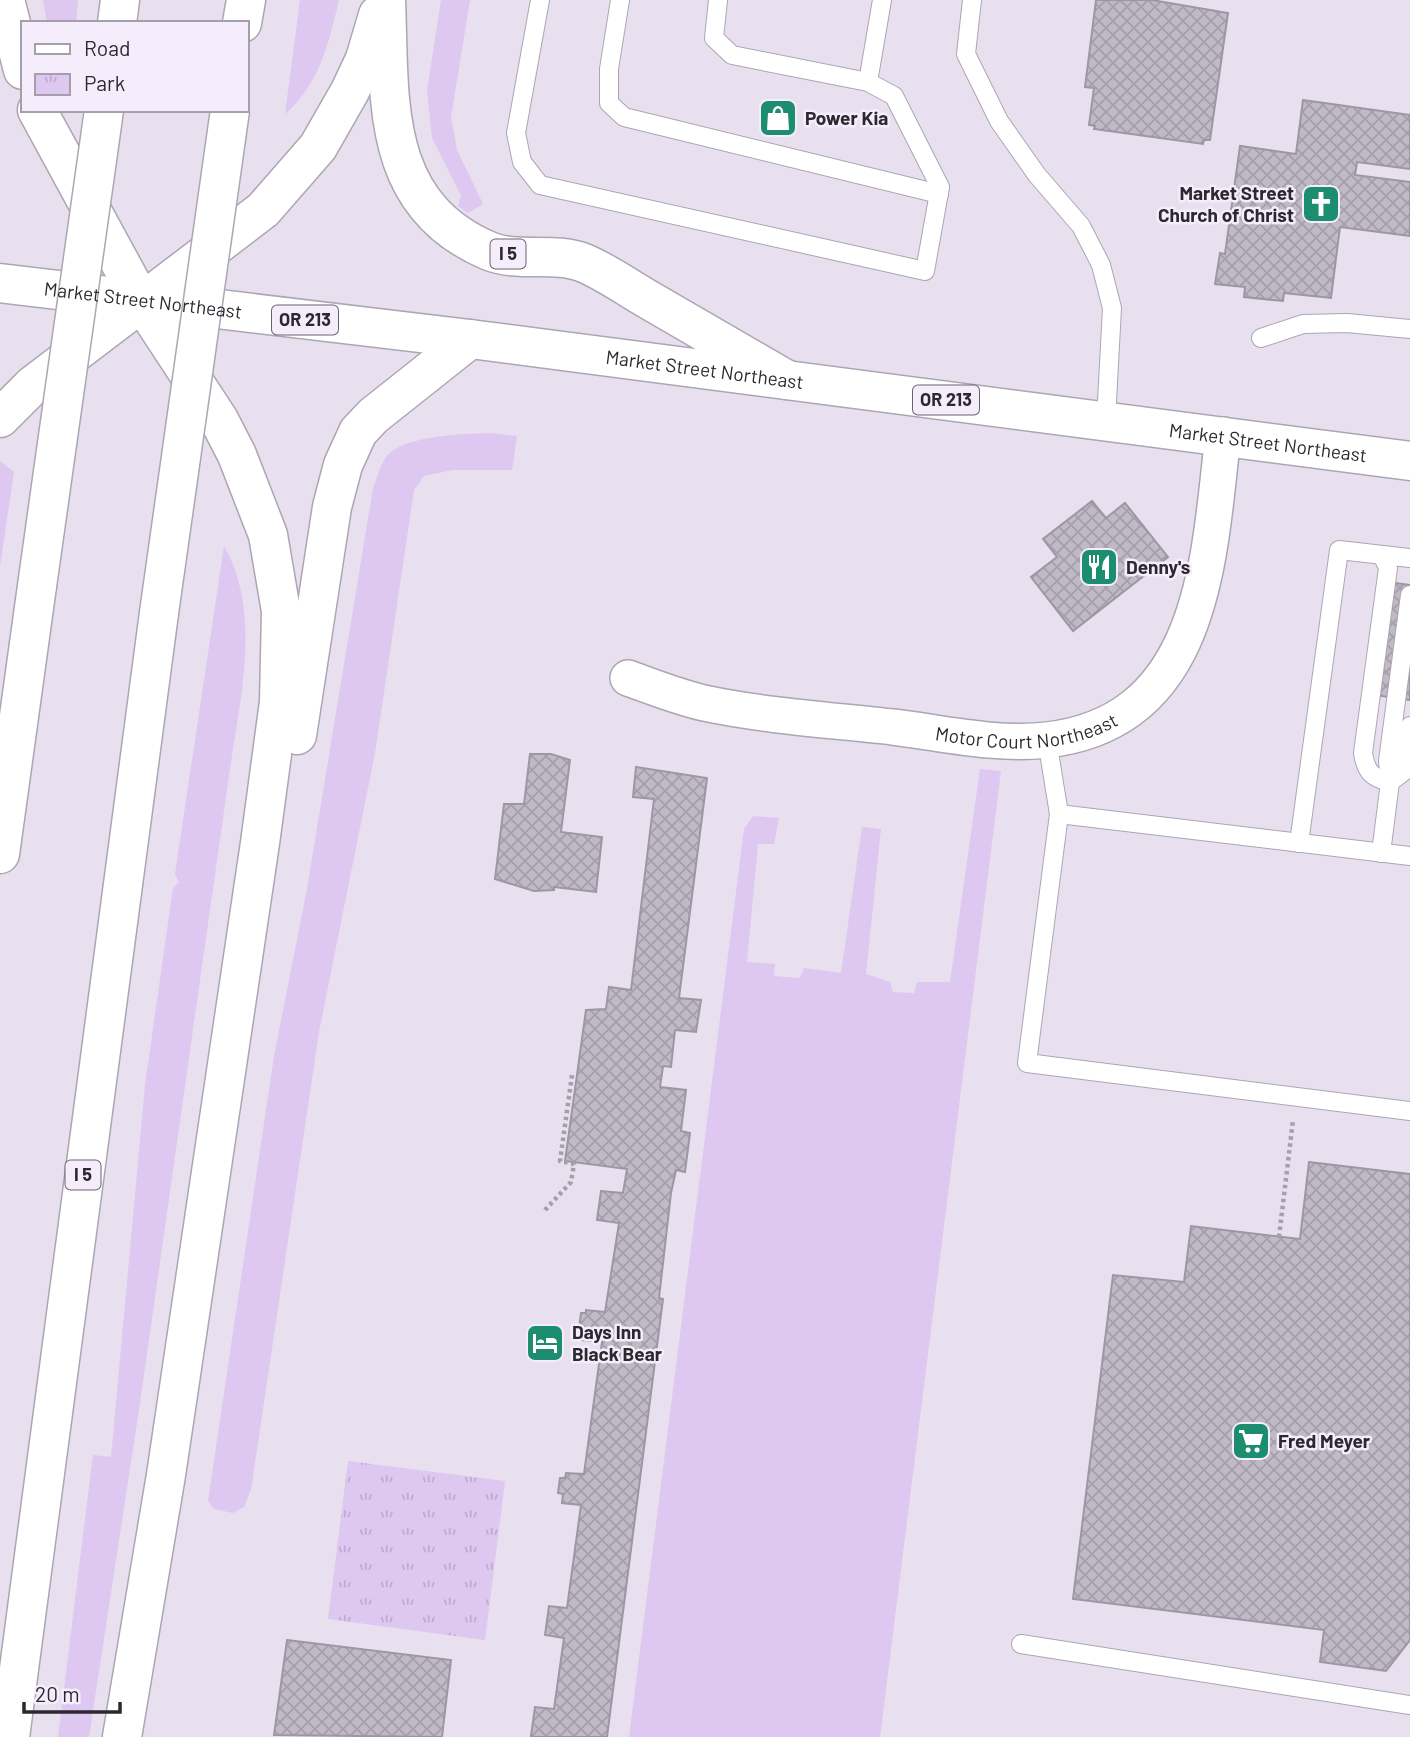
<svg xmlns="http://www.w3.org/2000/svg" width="1410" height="1737" viewBox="0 0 1410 1737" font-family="Barlow,sans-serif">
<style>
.grass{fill:#dec7f0}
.park{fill:url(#park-tufts)}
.building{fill:url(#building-cross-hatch);stroke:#9d96a3;stroke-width:2}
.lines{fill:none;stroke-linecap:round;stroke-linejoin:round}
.service-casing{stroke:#aca5b2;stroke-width:20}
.minor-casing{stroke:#aca5b2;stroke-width:38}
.primary-casing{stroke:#aca5b2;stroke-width:41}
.motorway-casing{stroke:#aca5b2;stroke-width:41}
.path{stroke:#a59faa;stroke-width:4.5;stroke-dasharray:3.5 3.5;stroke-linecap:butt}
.service{stroke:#fff;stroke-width:18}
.minor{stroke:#fff;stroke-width:35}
.primary{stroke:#fff;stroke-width:38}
.motorway{stroke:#fff;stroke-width:38}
.motorway-bridge-casing{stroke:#aca5b2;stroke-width:41;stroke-linecap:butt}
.motorway-bridge{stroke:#fff;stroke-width:38}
.labels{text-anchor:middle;stroke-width:5;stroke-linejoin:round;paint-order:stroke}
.shield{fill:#f5edfb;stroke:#68646c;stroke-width:2}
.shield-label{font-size:18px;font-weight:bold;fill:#2c292e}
.poi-label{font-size:19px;font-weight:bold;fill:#2c292e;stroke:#f5edfb;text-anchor:start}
.street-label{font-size:19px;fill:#2c292e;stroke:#f5edfb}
</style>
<defs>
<pattern id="park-tufts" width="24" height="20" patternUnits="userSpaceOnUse" patternTransform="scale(1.75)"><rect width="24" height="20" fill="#dec7f0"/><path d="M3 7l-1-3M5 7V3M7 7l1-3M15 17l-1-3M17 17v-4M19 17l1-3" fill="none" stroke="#bfabce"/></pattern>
<pattern id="building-cross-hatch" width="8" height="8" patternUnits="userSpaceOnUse" patternTransform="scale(1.75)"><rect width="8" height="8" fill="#c0b9c6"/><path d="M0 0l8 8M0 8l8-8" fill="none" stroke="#a59faa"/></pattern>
</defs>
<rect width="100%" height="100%" fill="#e8e0ee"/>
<!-- grass -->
<g class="grass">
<path d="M43,0H78L76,23H47Z"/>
<path d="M300,0H339C329,42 319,85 285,114Z"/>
<path d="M441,0H470L451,117L457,150L483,204L468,213L458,206L461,196L432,138L427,91Z"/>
<path d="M490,433L517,436L512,470H452L424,476L414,490L375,753L319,1032L251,1490L244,1507L233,1513L214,1509L208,1501L274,1056L307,889L373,488C377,479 380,465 386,457C403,435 464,434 490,433Z"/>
<path d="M0,461L14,472L0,566Z"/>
<path d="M224,546C262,612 240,699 230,769L140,1403L89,1737H58L93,1455L111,1457L145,1085L173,888L179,882L175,874Z"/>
<path d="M980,769L1001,771L880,1737H629L744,829L753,816L779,818L774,844H758L747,962L775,964L774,976L800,978L804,968L841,973L862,827L881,829L866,974L890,982L893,992L914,993L917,982H950Z"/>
</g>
<!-- park -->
<path class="park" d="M348,1461L505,1481L485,1640L328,1619Z"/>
<!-- building -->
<g class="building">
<path d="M1096,0H1152L1228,13L1210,140H1204L1203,144L1094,129L1095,126L1089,125L1094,88L1085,87Z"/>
<path d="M1303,100L1410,115V169L1357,162L1355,175L1410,182V236L1340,227L1331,298L1284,293L1283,301L1244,297L1245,287L1215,284L1220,253L1225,254L1240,146L1296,154Z"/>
<path d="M1092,501L1106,518L1125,503L1168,557L1073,631L1031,577L1057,557L1043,539Z"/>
<path d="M1381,581L1410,585V700L1367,694Z"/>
<path d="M530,754H551L570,760L561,832L602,837L596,892L554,887V890L534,891L495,879L504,804H524Z"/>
<path d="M636,767L707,778L679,998L701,1000L696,1032L675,1030L671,1067L663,1066L660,1087L686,1090L681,1131L690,1133L685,1172L676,1170L671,1193L659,1298L663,1299L607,1737H536L531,1736L535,1707L554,1709L564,1638L545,1635L549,1606L567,1608L581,1505L562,1503L563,1494L558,1493L560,1478H565L566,1473L584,1474L602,1342L582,1340L583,1331L579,1330L581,1313H586V1310L605,1312L619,1223L597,1220L601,1191L623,1193L627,1169L565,1161L586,1010L606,1009L609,987L631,990L654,799L633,797Z"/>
<path d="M1309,1162L1410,1174V1640L1386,1671L1320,1662L1324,1630L1073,1599L1113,1275L1184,1282L1191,1226L1300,1239Z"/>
<path d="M287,1640L451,1660L442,1737L274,1735Z"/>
</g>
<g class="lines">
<defs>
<g id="service">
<path d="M540,0L516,133L522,162L540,185L925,271L940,187L894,96L868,82L882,0"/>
<path d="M620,0L609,69V103L624,117L939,194"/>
<path d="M718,0L714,38L732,55L868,82"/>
<path d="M972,0L966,54L999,121L1037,175L1081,226L1101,265L1112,308L1106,420"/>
<path d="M1261,338L1303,324L1347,323L1410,329"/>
<path d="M1382,555L1388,568L1363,753C1366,772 1372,778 1390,782L1403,772L1410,726"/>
<path d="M1047,740L1059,814L1027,1063L1410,1111"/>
<path d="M1059,814L1410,856"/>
<path d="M1299,843L1339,550L1410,558"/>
<path d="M1381,853L1390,782L1388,761L1410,595"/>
<path d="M1021,1644L1410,1705"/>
</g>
<g id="minor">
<path id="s1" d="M628,678C653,687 678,697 704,703C765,716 831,720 893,727C943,733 996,746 1047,740C1205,722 1209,558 1223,435"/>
</g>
<g id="primary">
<path id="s2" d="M0,283L470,339L1410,461"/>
</g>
<g id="motorway">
<path d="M5,0L23,70"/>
<path d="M386,0C390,101 379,204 489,251C518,263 555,251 584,263C606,272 628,288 649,300C695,327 741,353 787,380"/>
<path d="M117,23L120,0"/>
<path d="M242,23L246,0"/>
<path d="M37,110L141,301L219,420L237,455L268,535L281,611L279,702L260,843L166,1475L122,1737"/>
<path d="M0,418L33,385L263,210L318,147L350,91L365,59L378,15"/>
<path d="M297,735L332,507L343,465L358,432L373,416L470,339"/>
<path d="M0,854L37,586"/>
<path d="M10,1737L159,613"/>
</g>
</defs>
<!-- service casing -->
<use href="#service" class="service-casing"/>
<!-- minor casing -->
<use href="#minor" class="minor-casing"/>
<!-- primary casing -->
<use href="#primary" class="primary-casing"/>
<!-- motorway casing -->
<use href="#motorway" class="motorway-casing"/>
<!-- path -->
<g class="path">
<path d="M545,1210L571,1182L574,1164L560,1161L572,1075"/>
<path d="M1279,1237L1293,1120"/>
</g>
<!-- service -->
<use href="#service" class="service"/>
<!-- minor -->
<use href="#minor" class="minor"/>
<!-- primary -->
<use href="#primary" class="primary"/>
<!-- motorway -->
<use href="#motorway" class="motorway"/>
<defs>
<g id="motorway-bridge">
<path d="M37,586L104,110"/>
<path d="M159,613L230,110"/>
</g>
</defs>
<!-- motorway-bridge casing -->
<use href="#motorway-bridge" class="motorway-bridge-casing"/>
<!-- motorway-bridge -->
<use href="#motorway-bridge" class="motorway-bridge"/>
</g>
<!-- icons -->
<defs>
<symbol id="shop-square" viewBox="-11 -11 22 22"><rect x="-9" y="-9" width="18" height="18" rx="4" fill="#1c8d6e" stroke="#f5edfb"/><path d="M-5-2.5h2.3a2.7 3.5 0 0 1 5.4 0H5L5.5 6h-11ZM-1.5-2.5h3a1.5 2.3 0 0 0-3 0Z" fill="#fff"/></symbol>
<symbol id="church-square" viewBox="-11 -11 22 22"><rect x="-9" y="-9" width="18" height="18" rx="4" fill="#1c8d6e" stroke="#f5edfb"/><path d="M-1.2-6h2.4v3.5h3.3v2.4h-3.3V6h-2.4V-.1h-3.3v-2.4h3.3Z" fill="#fff"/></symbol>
<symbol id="restaurant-square" viewBox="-11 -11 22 22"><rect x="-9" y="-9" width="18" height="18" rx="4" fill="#1c8d6e" stroke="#f5edfb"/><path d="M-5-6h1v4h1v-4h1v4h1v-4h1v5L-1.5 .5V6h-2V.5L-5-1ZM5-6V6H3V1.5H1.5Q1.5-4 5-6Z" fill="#fff"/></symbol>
<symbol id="hotel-square" viewBox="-11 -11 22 22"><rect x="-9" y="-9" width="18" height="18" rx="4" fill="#1c8d6e" stroke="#f5edfb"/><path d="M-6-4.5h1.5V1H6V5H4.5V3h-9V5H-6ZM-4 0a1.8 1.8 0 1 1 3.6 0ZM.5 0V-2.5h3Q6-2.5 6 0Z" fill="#fff"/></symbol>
<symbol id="supermarket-square" viewBox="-11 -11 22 22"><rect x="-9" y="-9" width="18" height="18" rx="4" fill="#1c8d6e" stroke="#f5edfb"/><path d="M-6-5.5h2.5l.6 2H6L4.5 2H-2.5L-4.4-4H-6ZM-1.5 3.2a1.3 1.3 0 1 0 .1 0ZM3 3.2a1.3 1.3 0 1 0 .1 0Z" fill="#fff"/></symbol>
</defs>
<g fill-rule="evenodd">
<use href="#shop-square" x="756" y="96" width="44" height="44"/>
<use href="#church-square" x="1299" y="182" width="44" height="44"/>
<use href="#restaurant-square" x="1077" y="545" width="44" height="44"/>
<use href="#hotel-square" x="523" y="1321" width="44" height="44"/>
<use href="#supermarket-square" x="1229" y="1419" width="44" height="44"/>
</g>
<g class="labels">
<!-- shield labels -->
<g class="shield">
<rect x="490.5" y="239.5" width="35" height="29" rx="5"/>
<rect x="272" y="305.5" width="66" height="29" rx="5"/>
<rect x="913" y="385.5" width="66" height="29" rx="5"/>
<rect x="65.5" y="1160.5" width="35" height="29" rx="5"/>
</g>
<g class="shield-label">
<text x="508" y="260">I 5</text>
<text x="305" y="326">OR 213</text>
<text x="946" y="406">OR 213</text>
<text x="83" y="1181">I 5</text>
</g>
<!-- poi labels -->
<g class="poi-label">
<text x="805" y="125">Power Kia</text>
<text x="1294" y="200" text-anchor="end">Market Street<tspan x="1294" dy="22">Church of Christ</tspan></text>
<text x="1126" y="574">Denny's</text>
<text x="572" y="1339">Days Inn<tspan x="572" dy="22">Black Bear</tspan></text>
<text x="1278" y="1448">Fred Meyer</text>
</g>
<!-- street labels -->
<g class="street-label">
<text dy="7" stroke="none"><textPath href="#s2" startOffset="144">Market Street Northeast</textPath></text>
<text dy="7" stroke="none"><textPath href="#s2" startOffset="710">Market Street Northeast</textPath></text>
<text dy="7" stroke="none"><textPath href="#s2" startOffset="1278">Market Street Northeast</textPath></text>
<text dy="7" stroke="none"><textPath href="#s1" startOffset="406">Motor Court Northeast</textPath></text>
</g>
</g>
<!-- legend -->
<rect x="21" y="21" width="228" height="91" fill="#f5edfb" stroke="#a59fa9" stroke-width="2"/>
<rect x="35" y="44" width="35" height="10" fill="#ffffff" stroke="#a59fa9" stroke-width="2"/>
<text x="84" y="56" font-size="21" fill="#2c292e">Road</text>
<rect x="35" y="74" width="35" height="21" fill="url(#park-tufts)" stroke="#a59fa9" stroke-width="2"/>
<text x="84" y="91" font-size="21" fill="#2c292e">Park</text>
<!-- scale -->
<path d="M24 1702v10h96v-10" fill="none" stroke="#2c292e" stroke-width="3.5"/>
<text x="35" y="1702" font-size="21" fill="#2c292e" stroke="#f5edfb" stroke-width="5" paint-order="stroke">20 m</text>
</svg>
